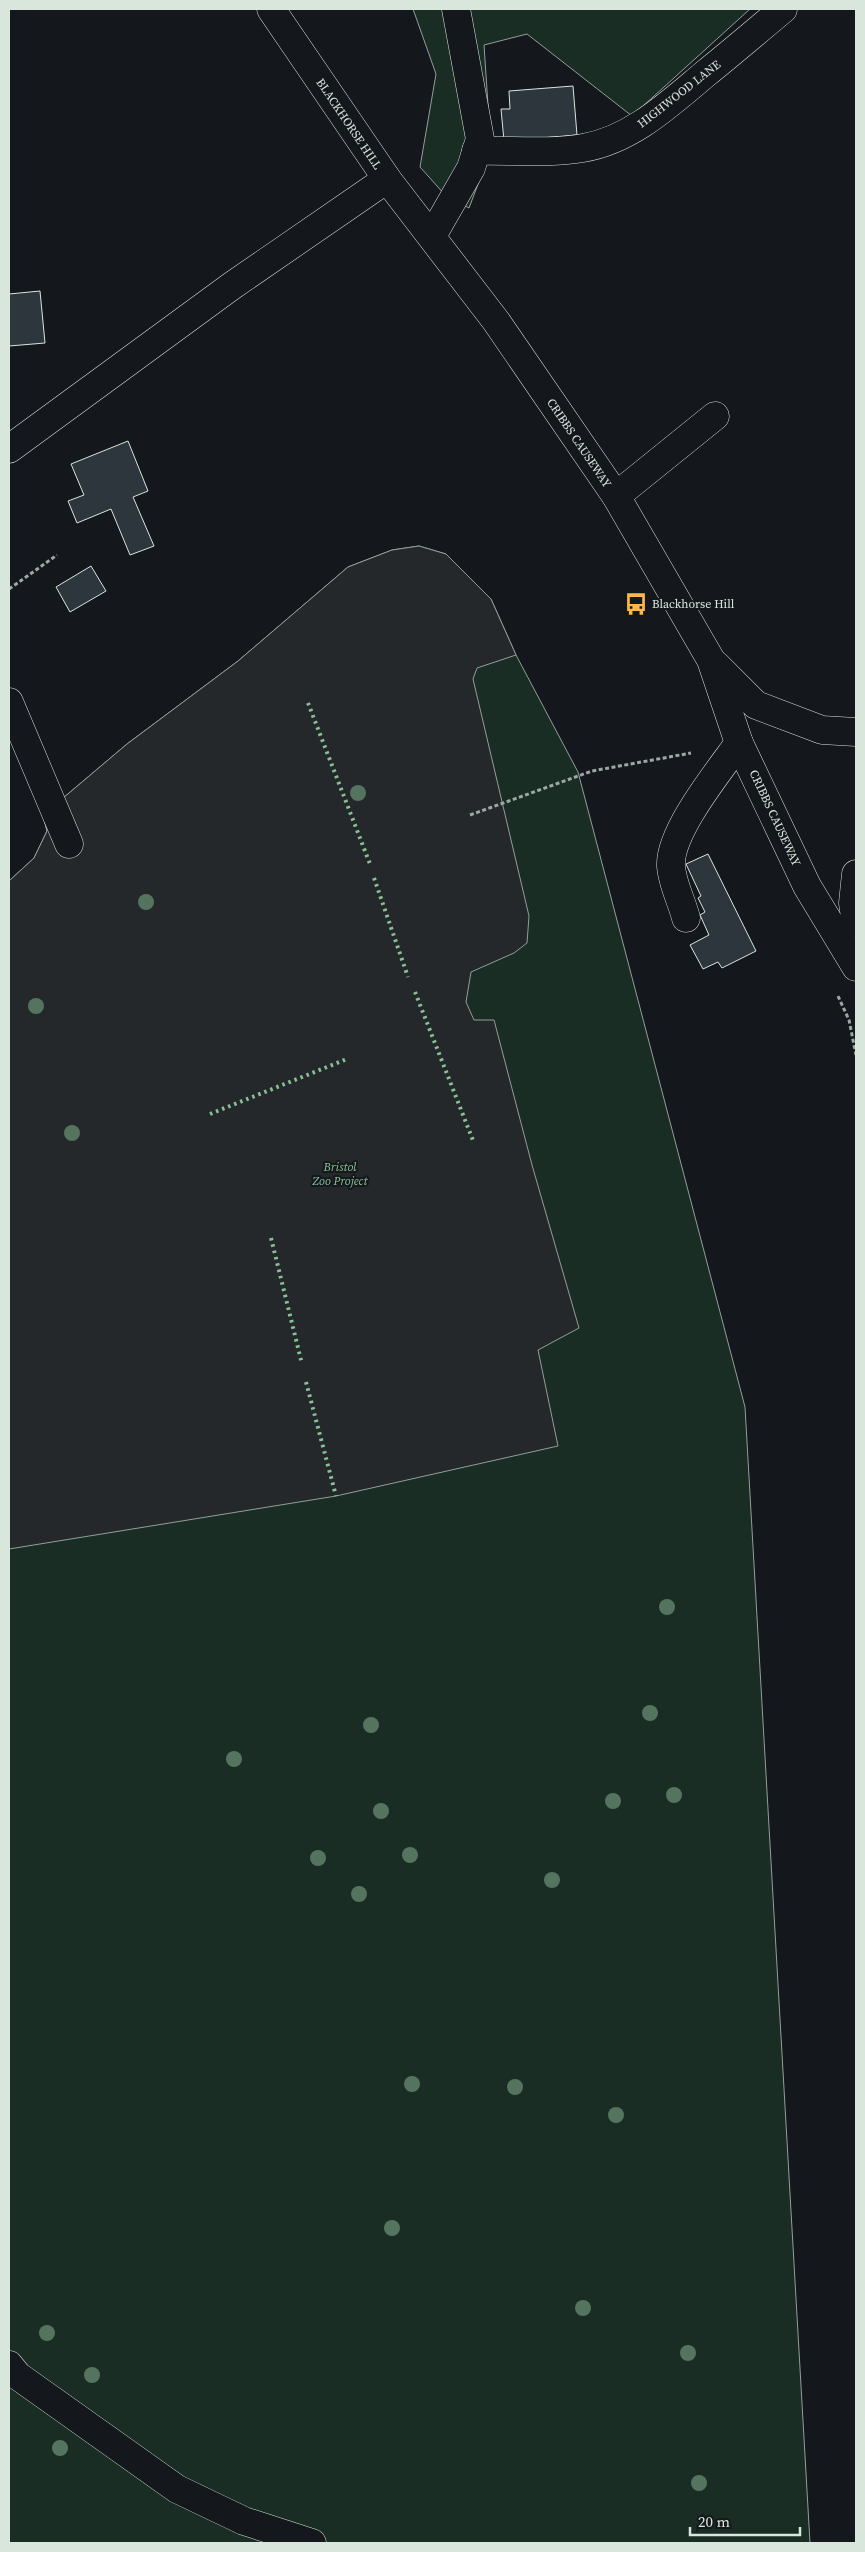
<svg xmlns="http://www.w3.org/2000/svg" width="865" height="2552" viewBox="0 0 865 2552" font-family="'Source Serif 4',serif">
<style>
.green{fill:#1a2d24;stroke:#939e99}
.parking{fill:#24282b;stroke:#939e99}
.building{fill:#2c363c;stroke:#d8e6dc}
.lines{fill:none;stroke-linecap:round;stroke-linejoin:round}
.minor-casing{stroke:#d8e6dc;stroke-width:29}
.major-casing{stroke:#d8e6dc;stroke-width:29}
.path{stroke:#9da8a2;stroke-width:3;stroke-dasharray:4 2.5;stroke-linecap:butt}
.minor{stroke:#14181c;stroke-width:28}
.major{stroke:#14181c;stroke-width:28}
.hedge{stroke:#8ac095;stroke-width:4;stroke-dasharray:2.5 4;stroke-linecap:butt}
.tree{fill:#55745f}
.labels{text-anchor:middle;stroke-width:4;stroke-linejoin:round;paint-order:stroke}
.street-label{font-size:12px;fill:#d8e6dc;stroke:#14181c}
.poi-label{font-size:12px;fill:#d8e6dc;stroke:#14181c;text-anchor:start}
.park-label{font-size:12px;font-style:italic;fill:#8ac095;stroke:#14181c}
</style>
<rect width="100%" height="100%" fill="#14181c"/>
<!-- green -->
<g class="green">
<path d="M413,9H750L632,116L527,34L484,45L491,150L469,208L446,196L420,167L436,74Z"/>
<path d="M419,546L446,554L491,599L516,655L578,772L745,1407L810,2543H9V881L34,858L47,831L43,815L127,744L238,661L348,567L392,550Z"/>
</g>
<!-- parking -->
<path class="parking" d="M419,546L446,554L491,599L516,655L477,668L473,679L529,916L527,943L514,953L471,972L466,1002L474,1020H494L532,1165L579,1328L538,1350L558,1446L336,1496L9,1549V881L34,858L47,831L43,815L127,744L238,661L348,567L392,550Z"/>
<!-- building -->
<g class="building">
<path d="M573,86L577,135L504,141L501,109H510L509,91Z"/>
<path d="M40,291L45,343L9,346V294Z"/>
<path d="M128,441L148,491L133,497L154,546L130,555L111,509L77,523L68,501L84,495L71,464Z"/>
<path d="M91,566L106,591L70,612L56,587Z"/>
<path d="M708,854L756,951L722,968L718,962L703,969L690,945L709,935L700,915L705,912L698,898L701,896L686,864Z"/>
</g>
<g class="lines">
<defs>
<g id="minor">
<path d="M476,151C512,150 548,154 583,148C631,140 668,105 705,74C731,53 757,31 783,9"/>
<path d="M432,236L471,168L480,139L456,9"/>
<path d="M9,449L233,285L387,179"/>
<path d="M616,496L715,416"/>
<path d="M9,702L69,844"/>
<path d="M686,918C682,902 672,883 671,866C669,832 719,771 739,743"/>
<path d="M9,2365L18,2376L177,2489L244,2521L312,2543"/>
</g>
<g id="major">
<path d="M271,9L387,179L496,321L616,496L711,660L739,743L807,886L856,967"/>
<path d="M716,665L756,705L822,730L856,732"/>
<path d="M856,874L853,903L856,924"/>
</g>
</defs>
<!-- minor casing -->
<use href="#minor" class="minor-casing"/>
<!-- major casing -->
<use href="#major" class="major-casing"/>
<!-- path -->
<g class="path">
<path d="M9,589L57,555"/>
<path d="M470,815L592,771L691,753"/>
<path d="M838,996L849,1020L856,1055"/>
</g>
<!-- minor -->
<use href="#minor" class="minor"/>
<!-- major -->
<use href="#major" class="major"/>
<!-- hedge -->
<g class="hedge">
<path d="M308,703L370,864"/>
<path d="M374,878L408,977"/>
<path d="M415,992L474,1143"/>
<path d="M210,1114L347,1059"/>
<path d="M271,1238L302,1364"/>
<path d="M306,1382L336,1496"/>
</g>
</g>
<!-- trees -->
<g class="tree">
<circle cx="358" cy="793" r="8"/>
<circle cx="146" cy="902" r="8"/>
<circle cx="36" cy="1006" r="8"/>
<circle cx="72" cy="1133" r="8"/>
<circle cx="667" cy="1607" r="8"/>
<circle cx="650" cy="1713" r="8"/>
<circle cx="371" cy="1725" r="8"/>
<circle cx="234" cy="1759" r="8"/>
<circle cx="674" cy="1795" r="8"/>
<circle cx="613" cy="1801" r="8"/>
<circle cx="381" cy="1811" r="8"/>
<circle cx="410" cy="1855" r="8"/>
<circle cx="318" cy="1858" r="8"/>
<circle cx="552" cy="1880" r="8"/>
<circle cx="359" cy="1894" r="8"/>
<circle cx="412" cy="2084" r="8"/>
<circle cx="515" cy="2087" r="8"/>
<circle cx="616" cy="2115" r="8"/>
<circle cx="392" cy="2228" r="8"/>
<circle cx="583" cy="2308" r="8"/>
<circle cx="47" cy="2333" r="8"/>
<circle cx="688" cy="2353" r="8"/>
<circle cx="92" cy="2375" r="8"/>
<circle cx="60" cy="2448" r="8"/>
<circle cx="699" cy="2483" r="8"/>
</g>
<!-- icons -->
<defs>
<symbol id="bus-bare" viewBox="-9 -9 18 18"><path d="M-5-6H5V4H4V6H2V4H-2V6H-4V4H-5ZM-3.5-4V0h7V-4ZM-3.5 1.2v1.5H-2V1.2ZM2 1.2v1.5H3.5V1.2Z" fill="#ffb74d" stroke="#14181c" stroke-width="2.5" paint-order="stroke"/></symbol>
</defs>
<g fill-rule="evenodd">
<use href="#bus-bare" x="620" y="588" width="32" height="32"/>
</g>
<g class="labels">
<!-- street labels -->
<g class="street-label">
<text transform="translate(679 94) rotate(-38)" y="4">HIGHWOOD LANE</text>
<text transform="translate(349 124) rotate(56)" y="4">BLACKHORSE HILL</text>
<text transform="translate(579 443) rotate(56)" y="4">CRIBBS CAUSEWAY</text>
<text transform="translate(775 818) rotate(65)" y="4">CRIBBS CAUSEWAY</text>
</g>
<!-- poi labels -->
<g class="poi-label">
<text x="652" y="608">Blackhorse Hill</text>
</g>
<!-- park labels -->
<g class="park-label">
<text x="340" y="1171">Bristol<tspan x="340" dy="14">Zoo Project</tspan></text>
</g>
</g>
<!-- border -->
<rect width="865" height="2552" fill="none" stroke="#d8e6dc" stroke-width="20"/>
<!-- scale -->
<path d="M690 2527v8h110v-8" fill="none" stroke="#d8e6dc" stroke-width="2.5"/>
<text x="698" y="2527" font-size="15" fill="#d8e6dc" stroke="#14181c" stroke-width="4" paint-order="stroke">20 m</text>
</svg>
